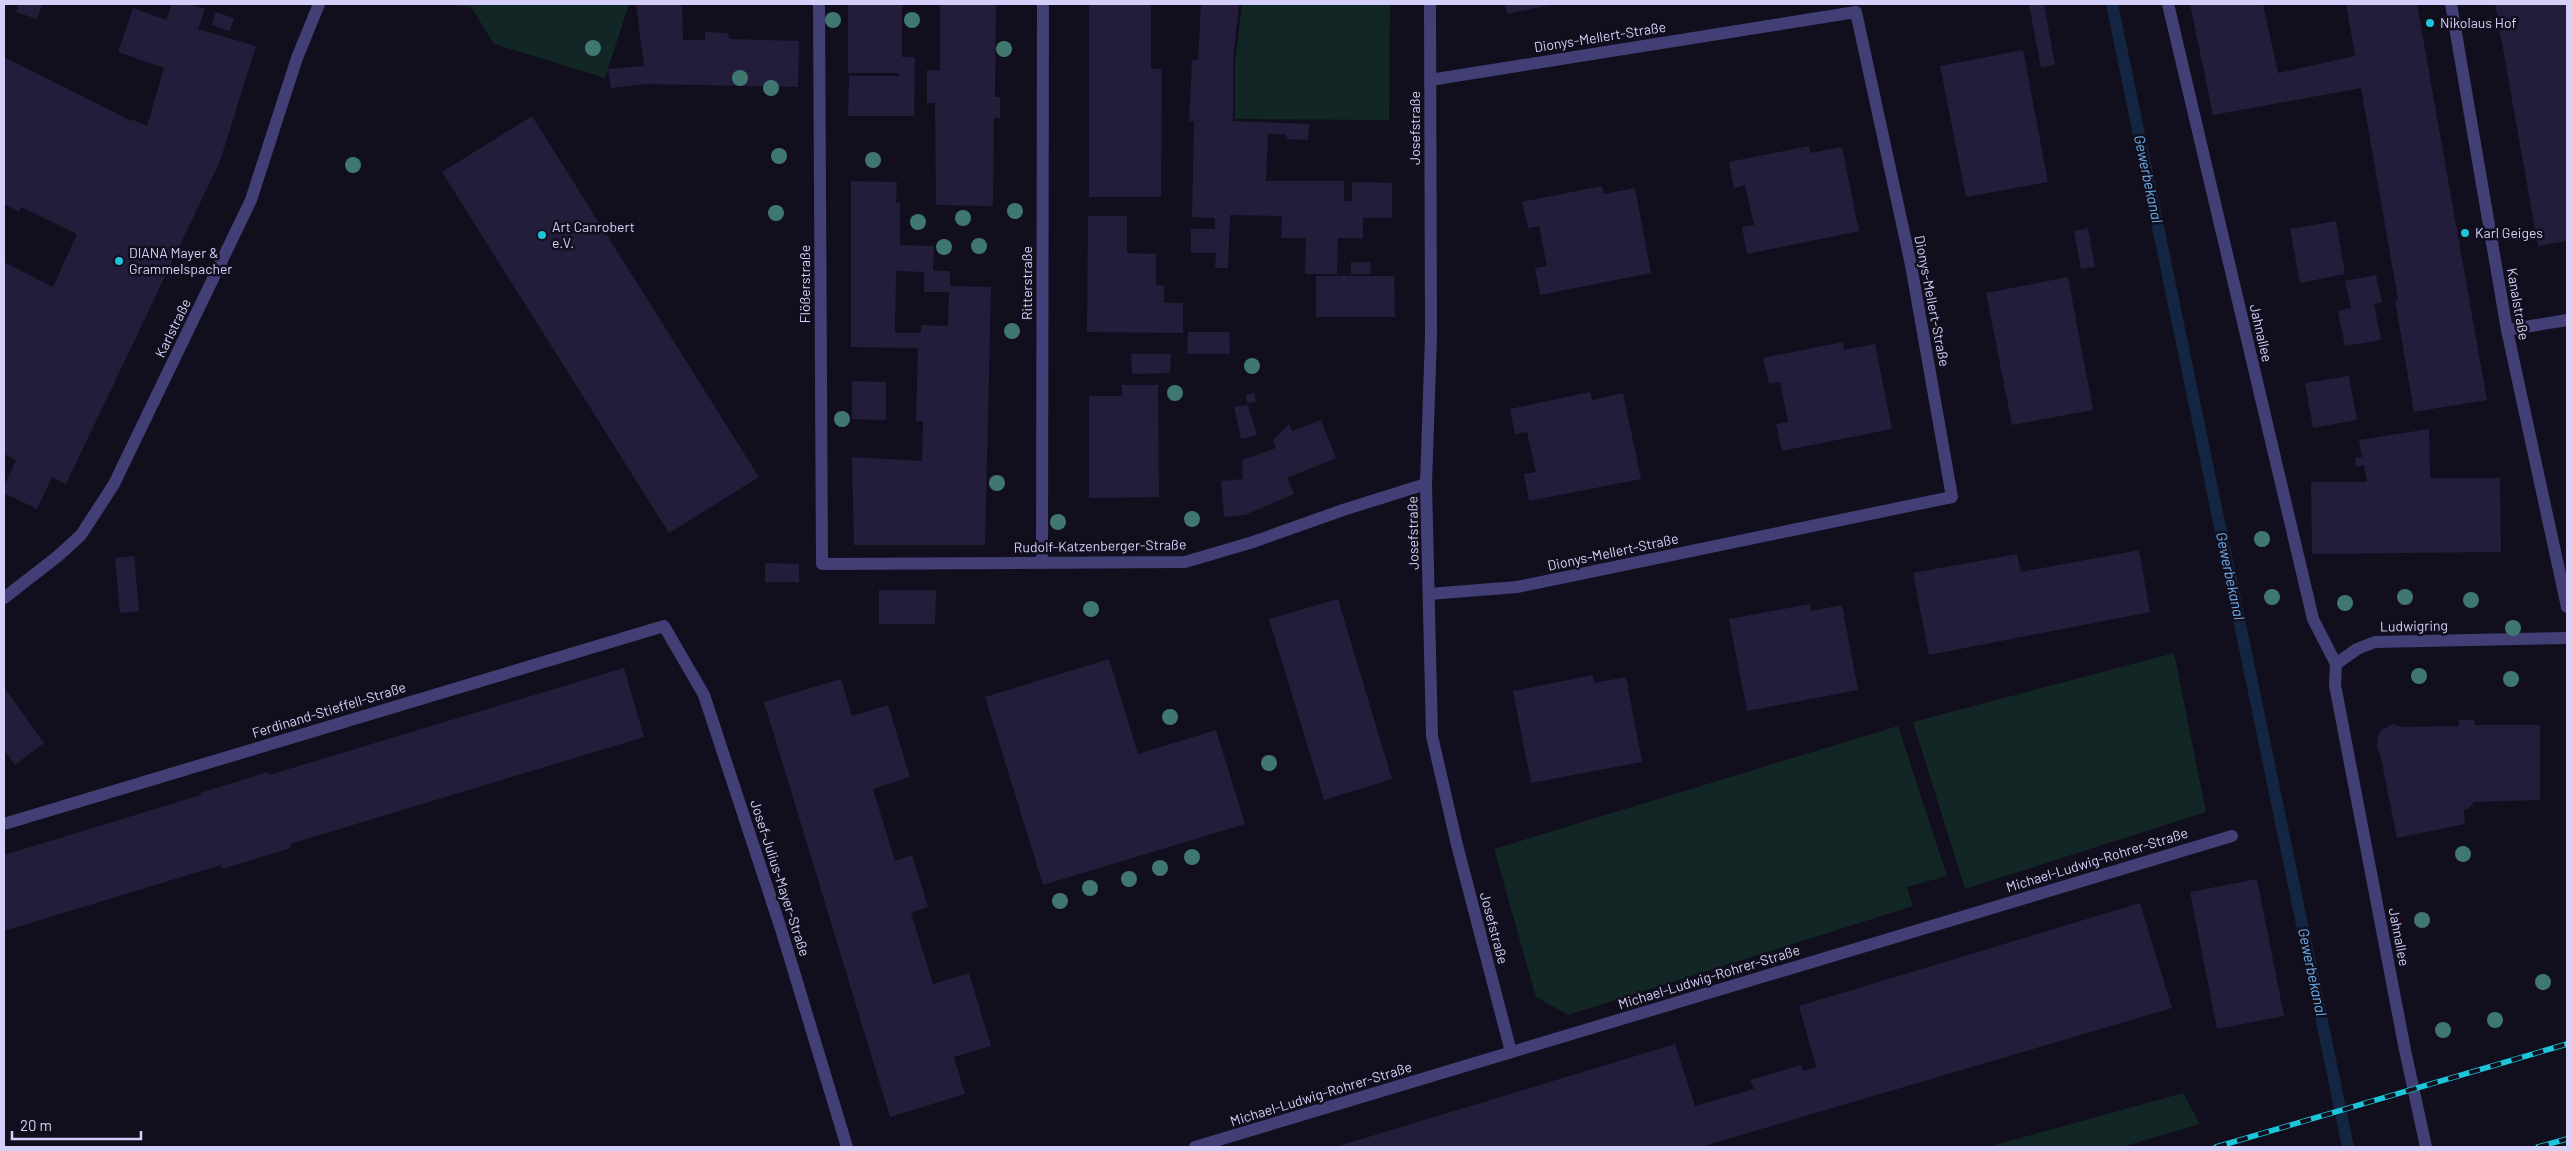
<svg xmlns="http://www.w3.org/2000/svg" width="2571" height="1151" viewBox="0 0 2571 1151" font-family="Barlow,sans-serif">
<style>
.green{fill:#122625}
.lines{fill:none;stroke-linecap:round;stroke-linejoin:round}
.stream{stroke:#142541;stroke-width:12}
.building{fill:#231d3b;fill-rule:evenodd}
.service{stroke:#423f76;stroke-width:12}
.minor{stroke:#423f76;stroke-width:12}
.tertiary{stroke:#423f76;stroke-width:12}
.rail-casing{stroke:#1cc5d9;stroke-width:5.5}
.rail{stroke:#110e1d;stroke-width:4;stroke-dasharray:11;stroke-linecap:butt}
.tree{fill:#407871}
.poi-dot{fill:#1cc5d9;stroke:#110e1d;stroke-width:2}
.labels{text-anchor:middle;stroke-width:5;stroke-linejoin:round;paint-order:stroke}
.poi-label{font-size:14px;fill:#d5d0f9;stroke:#110e1d;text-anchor:start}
.street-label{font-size:14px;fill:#d5d0f9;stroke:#110e1d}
.water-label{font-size:15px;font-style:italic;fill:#6bafec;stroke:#110e1d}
</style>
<rect width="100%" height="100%" fill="#110e1d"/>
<!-- green -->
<g class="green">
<path d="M445,4H629L605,78L494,44L471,7Z"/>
<path d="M1242,4H1390L1389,120L1235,119V62Z"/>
<path d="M2174,653L2206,812L1965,889L1913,722Z"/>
<path d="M1898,726L1947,876L1907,887L1913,906L1568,1015L1536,997L1494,849Z"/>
<path d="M2183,1093L2200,1124L2122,1147H1988Z"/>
</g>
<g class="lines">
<!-- stream -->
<path class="stream" d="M2112,4L2348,1147"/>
</g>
<!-- building -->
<g class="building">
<path d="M19,4H42L37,19L16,12Z"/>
<path d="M172,4H190L205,9L198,29L256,46L220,161L66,484L52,477L37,509L4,493V486L16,460L4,454V262L53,287L77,234L21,207L19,212L4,204V57L131,121L132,119L147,126L164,68L118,52L133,8L166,20Z"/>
<path d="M636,4H682L683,40H705V32L727,33L730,39L799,41L798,87L646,84L611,88L608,69L644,66Z"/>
<path d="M848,4H902V57H915L914,116H848L849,76H899L898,73H848Z"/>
<path d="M940,4H996L995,97H1000V118H994L993,206L936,205L935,103H927V70L940,71Z"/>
<path d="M1089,4H1151V69H1162L1161,197H1089Z"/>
<path d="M1201,4H1239L1233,61V121L1309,124L1308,140L1288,139L1285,134H1268L1266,181H1344V201H1352V182L1392,183V218H1363V238H1338L1337,274H1305L1306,238H1281L1282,216L1230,215L1228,268H1215L1216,253H1191V229H1215V218L1192,217L1194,121H1189L1192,60H1198Z"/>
<path d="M1505,4H1550V5L1507,14Z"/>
<path d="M2029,4H2044L2055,65L2041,68Z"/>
<path d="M2190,4H2263L2278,73L2355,56L2346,4H2417L2487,400L2414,412L2395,300L2398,299L2361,88L2213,115Z"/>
<path d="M2495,4H2567V241L2538,246Z"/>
<path d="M215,12L234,18L230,31L212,25Z"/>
<path d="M2023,50L2048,182L1966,197L1940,66Z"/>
<path d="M532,116L759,477L669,533L442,172Z"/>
<path d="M1809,146L1810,153L1842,147L1859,231L1747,254L1742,227L1754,225L1745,185L1734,188L1729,162Z"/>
<path d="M851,181L897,182L896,203L900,202V245L934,246L933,271H950V286L991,287L985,545H854L852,457L922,461L923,421H916L918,348L851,347ZM896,271L924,272V292H949L948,326L921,325V333H895Z"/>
<path d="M1602,186L1604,194L1635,188L1651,273L1540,295L1535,268L1547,266L1539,226L1528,228L1522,202Z"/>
<path d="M1088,216H1127V253L1156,254V285L1164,286V303H1183V333L1087,332Z"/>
<path d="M2336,221L2345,274L2300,283L2290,229Z"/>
<path d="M2088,228L2095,267L2081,269L2074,231Z"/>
<path d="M1351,262H1370L1371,274H1351Z"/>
<path d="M2376,275L2382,302L2374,304L2381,340L2345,346L2338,311L2351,308L2345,281Z"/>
<path d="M1316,276H1394L1395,317H1316Z"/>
<path d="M2068,277L2093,410L2012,425L1986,293Z"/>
<path d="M1188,332H1229L1230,354H1187Z"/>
<path d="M1843,342L1844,350L1875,344L1892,429L1782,451L1776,424L1788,422L1780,382L1769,384L1763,358Z"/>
<path d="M1131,354H1171L1170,373L1132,374Z"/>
<path d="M2349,376L2357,420L2313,428L2305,383Z"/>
<path d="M852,381L886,382V420L852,419Z"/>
<path d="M1122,385H1158L1159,497L1089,498V396H1122Z"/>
<path d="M1590,392L1592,400L1623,393L1641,479L1529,501L1524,474L1536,472L1527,432L1515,434L1510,409Z"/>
<path d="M1254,393L1256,402L1247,403L1246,395Z"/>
<path d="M1248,405L1257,435L1241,439L1234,407Z"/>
<path d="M1321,420L1336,458L1287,478L1294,494L1245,515L1224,517L1221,481L1243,479L1242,460L1276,448L1273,440L1289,424L1292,431Z"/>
<path d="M2429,429L2430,478H2500L2501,552L2312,554L2311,482H2367L2364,465L2356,467L2355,458L2362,457L2359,440Z"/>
<path d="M2139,550L2150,612L1929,655L1913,573L2017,554L2021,572Z"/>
<path d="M134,556L139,611L120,613L115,558Z"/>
<path d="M765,563L799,564V582H765Z"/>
<path d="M879,590H936L935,624H879Z"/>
<path d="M1338,599L1392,779L1324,800L1269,619Z"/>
<path d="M1810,604L1811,611L1842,605L1858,690L1747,711L1729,619Z"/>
<path d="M1109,659L1138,754L1216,730L1245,824L1043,885L985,697Z"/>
<path d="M624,668L644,737L290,844L291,848L222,869L221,865L4,931V855L201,795L200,793L268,772L269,775Z"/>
<path d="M1593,675L1594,683L1626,677L1642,762L1531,783L1513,691Z"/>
<path d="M841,679L852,716L888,705L910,777L873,789L895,861L912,855L928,907L911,913L933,984L969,973L991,1046L954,1057L965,1094L890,1117L764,702Z"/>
<path d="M4,687L44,743L15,765L4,750Z"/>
<path d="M2459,720H2474L2475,725H2540V800L2474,802L2468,809L2464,810L2465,824L2397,838L2380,753L2377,749L2378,735L2381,730L2393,724L2403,727L2459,726Z"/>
<path d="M2257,879L2284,1016L2217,1029L2190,892Z"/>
<path d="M2140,903L2172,1008L1700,1147H1335L1675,1044L1695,1106L1754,1089L1750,1080L1801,1065L1803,1071L1816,1067L1799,1006Z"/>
</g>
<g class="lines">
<!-- service -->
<g class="service">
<path d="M2168,4L2313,619L2336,664"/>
<path d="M2507,330L2567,320"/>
</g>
<!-- minor -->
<g class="minor">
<path d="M819,4L822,564L1185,562L1253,542L1343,510L1426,484"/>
<path d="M1430,4L1431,336L1426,484L1432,736L1457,845L1511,1052"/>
<path d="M2451,4L2507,330L2567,607"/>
<path d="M1042,563L1043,4"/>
<path d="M1429,594L1517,587L1952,497L1911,265L1856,12L1430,80"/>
<path d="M4,824L664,626L704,695L781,929L847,1147"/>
<path d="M1195,1147L2232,836"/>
<path d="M2426,1147L2405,1050L2344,732L2335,685L2336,664L2357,649L2375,642L2567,638"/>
</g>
<!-- tertiary -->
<path class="tertiary" d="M4,598L58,556L81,535L114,484L251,200L297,58L319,4"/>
<defs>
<g id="rail">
<path d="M2216,1147L2567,1044"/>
<path d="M2538,1147L2567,1139"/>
</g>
</defs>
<!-- rail casing -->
<use href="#rail" class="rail-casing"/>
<!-- rail -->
<use href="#rail" class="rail"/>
</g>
<!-- trees -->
<g class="tree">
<circle cx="833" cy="20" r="8"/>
<circle cx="912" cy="20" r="8"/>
<circle cx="593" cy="48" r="8"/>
<circle cx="1004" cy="49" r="8"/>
<circle cx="740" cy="78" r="8"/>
<circle cx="771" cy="88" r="8"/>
<circle cx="779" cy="156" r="8"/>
<circle cx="873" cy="160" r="8"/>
<circle cx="353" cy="165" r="8"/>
<circle cx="1015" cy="211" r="8"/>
<circle cx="776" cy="213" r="8"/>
<circle cx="963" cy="218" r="8"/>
<circle cx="918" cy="222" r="8"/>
<circle cx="979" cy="246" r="8"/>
<circle cx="944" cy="247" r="8"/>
<circle cx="1012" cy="331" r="8"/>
<circle cx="1252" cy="366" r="8"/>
<circle cx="1175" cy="393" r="8"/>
<circle cx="842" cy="419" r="8"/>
<circle cx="997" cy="483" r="8"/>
<circle cx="1192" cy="519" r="8"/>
<circle cx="1058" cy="522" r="8"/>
<circle cx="2262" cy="539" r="8"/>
<circle cx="2272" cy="597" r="8"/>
<circle cx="2405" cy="597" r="8"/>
<circle cx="2471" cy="600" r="8"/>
<circle cx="2345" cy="603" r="8"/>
<circle cx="1091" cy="609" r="8"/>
<circle cx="2513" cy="628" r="8"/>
<circle cx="2419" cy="676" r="8"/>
<circle cx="2511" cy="679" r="8"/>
<circle cx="1170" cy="717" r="8"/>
<circle cx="1269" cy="763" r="8"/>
<circle cx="2463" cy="854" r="8"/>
<circle cx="1192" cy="857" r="8"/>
<circle cx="1160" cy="868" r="8"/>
<circle cx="1129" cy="879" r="8"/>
<circle cx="1090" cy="888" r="8"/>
<circle cx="1060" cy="901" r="8"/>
<circle cx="2422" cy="920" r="8"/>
<circle cx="2543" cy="982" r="8"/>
<circle cx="2495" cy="1020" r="8"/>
<circle cx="2443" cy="1030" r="8"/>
</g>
<!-- markers -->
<g class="poi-dot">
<circle cx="2430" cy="23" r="5"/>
<circle cx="2465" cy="233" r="5"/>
<circle cx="542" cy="235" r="5"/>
<circle cx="119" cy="261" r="5"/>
</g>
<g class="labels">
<!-- poi labels -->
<g class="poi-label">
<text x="2440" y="28">Nikolaus Hof</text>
<text x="552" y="232">Art Canrobert<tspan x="552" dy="16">e.V.</tspan></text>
<text x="2475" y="238">Karl Geiges</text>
<text x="129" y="258">DIANA Mayer &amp;<tspan x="129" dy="16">Grammelspacher</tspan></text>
</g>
<!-- street labels -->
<g class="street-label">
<text transform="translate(1600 37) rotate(-9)" y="5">Dionys-Mellert-Straße</text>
<text transform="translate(1415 128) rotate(-90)" y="5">Josefstraße</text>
<text transform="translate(1027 283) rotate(-90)" y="5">Ritterstraße</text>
<text transform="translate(805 284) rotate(-90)" y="5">Flößerstraße</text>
<text transform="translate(1932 301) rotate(79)" y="5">Dionys-Mellert-Straße</text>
<text transform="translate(2518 304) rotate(80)" y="5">Kanalstraße</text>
<text transform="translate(173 328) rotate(-64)" y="5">Karlstraße</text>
<text transform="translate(2261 333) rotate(77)" y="5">Jahnallee</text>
<text transform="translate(1413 533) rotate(-91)" y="5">Josefstraße</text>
<text transform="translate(1100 546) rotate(-1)" y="5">Rudolf-Katzenberger-Straße</text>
<text transform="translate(1613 552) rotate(-12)" y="5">Dionys-Mellert-Straße</text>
<text transform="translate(2414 626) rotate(-1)" y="5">Ludwigring</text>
<text transform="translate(329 710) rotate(-17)" y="5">Ferdinand-Stieffell-Straße</text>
<text transform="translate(2097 860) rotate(-17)" y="5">Michael-Ludwig-Rohrer-Straße</text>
<text transform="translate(780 878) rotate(72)" y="5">Josef-Julius-Mayer-Straße</text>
<text transform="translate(1494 928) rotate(75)" y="5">Josefstraße</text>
<text transform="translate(2399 937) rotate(79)" y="5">Jahnallee</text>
<text transform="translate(1709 977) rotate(-17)" y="5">Michael-Ludwig-Rohrer-Straße</text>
<text transform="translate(1321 1094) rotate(-17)" y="5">Michael-Ludwig-Rohrer-Straße</text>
</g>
<!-- water labels -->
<g class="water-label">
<text transform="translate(2148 179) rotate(78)" y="5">Gewerbekanal</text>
<text transform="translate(2230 576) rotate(78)" y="5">Gewerbekanal</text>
<text transform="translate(2312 972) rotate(78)" y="5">Gewerbekanal</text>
</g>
</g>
<!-- border -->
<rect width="2571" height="1151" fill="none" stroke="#d5d0f9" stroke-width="10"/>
<!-- scale -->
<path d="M12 1131v8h129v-8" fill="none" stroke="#d5d0f9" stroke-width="2.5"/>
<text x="20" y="1131" font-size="15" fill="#d5d0f9" stroke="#110e1d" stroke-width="4" paint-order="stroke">20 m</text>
</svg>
